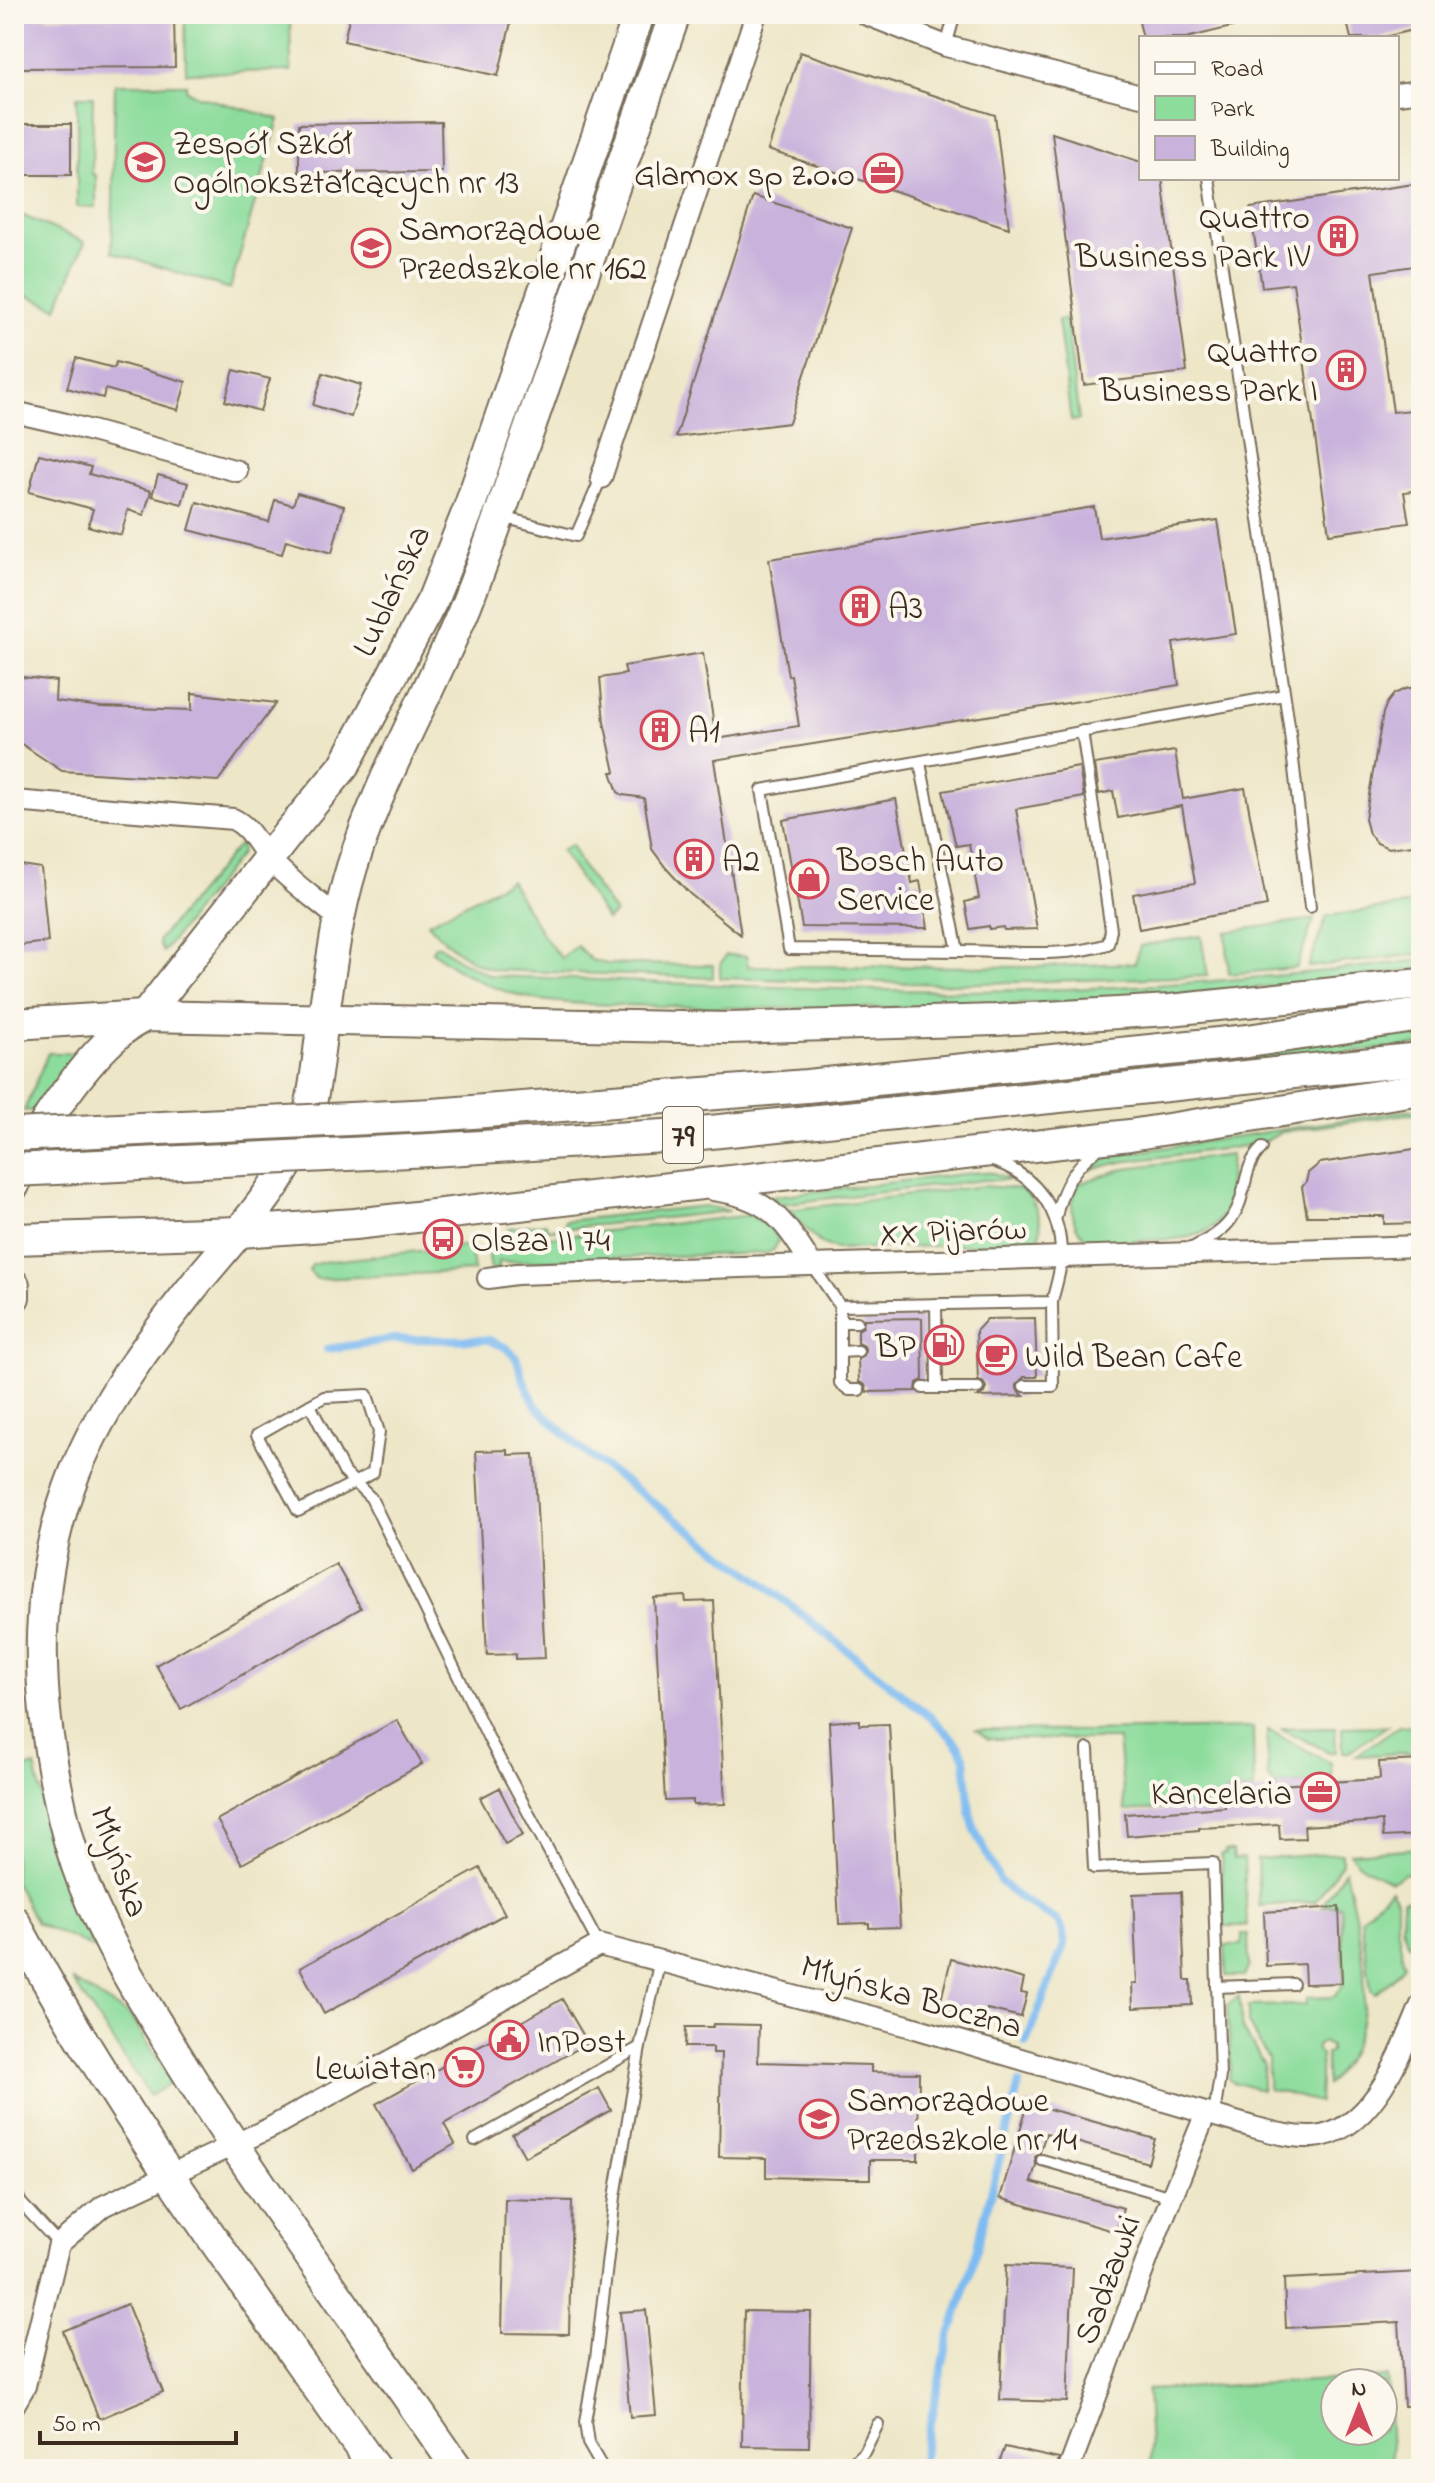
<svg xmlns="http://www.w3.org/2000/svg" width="1435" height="2483" viewBox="0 0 1435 2483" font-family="'Indie Flower',sans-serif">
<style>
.green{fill:#8cdc9c;stroke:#64835d;stroke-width:2;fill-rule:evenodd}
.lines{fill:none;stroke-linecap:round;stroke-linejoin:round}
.stream{stroke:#7ebbf1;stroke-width:8}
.building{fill:#c9b2dc}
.lane-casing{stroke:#796c59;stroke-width:14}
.street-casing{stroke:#796c59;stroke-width:24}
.secondary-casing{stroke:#796c59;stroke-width:34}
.primary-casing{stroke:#796c59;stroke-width:36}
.lane{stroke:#fff;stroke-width:10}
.street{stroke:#fff;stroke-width:20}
.secondary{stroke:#fff;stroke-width:30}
.primary{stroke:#fff;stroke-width:32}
.primary-bridge-casing{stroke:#796c59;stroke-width:36;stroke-linecap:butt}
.primary-bridge{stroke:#fff;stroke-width:32}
.labels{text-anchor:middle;stroke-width:8;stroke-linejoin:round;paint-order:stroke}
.shield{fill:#fbf7ec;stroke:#75685c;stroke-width:2}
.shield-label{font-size:32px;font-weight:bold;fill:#3b2a1e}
.poi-label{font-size:34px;fill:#3b2a1e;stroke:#fbf7ec;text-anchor:start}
.street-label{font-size:34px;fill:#3b2a1e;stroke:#fbf7ec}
</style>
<rect width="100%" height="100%" fill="#fbf7ec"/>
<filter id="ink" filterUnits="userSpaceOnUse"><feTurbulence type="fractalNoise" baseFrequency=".0125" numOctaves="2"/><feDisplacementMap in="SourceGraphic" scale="16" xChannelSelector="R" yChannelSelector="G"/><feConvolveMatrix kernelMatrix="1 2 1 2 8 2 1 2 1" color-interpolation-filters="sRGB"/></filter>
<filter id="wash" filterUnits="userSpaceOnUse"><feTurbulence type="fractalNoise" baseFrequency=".006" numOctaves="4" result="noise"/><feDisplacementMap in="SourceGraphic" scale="32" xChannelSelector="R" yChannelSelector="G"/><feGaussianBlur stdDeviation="1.8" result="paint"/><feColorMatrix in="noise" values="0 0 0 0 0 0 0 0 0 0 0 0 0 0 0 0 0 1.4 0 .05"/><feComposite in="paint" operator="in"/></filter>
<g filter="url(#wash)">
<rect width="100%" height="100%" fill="#ede6c7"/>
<!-- green -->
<g class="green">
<path d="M185,14H290L291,71L186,73Z"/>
<path d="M115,84H186V90L198,96L279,119L230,289L112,252Z"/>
<path d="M77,96H93L92,174L96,175V207H77Z"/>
<path d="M14,212L85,242L57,308L14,290Z"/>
<path d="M1066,319L1079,420L1071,421L1058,320Z"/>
<path d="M242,841L241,853L163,952L159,945V939Z"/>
<path d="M571,845L583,868L615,913L607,920L561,851Z"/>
<path d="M510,880L542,934L561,958L577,946L591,960L607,964L713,965V978L494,970C467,962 446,944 428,923Z"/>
<path d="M1421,903V954L1308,967L1327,916Z"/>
<path d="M1314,919L1296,968L1229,974L1226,932Z"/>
<path d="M1201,936L1208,976L950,984L720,978V965L726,955L746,956L748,966L1034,967L1135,963L1140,946Z"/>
<path d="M435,946H440L459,960L491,976C672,982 854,994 1035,990C1164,987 1293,976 1421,960V969C1200,999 975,1011 752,1008C708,1007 663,1006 619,1005C591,1004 562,1004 535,999C496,991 462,976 432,951Z"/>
<path d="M1421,1029V1045L942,1094L941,1087Z"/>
<path d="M48,1053H73L76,1058L40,1110L24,1111Z"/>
<path d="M1421,1108V1112L1282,1132L1260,1144L1122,1162L1089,1170L1103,1160L1124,1154Z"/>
<path d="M1231,1155C1228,1175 1232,1204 1219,1221C1202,1242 1167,1239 1143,1240C1129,1241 1114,1245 1100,1243C1071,1238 1067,1206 1078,1184L1125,1168Z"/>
<path d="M980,1172L993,1173L1011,1180H984L781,1204L772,1198L775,1196Z"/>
<path d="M983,1186L1023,1189C1037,1205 1045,1223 1038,1243L835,1249L819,1242L788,1210Z"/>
<path d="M704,1206L730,1211L513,1234L508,1228L546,1223L547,1229L565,1227V1221Z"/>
<path d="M751,1215L770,1228L779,1239L774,1250L766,1253L499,1262V1269L491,1270L487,1244Z"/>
<path d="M471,1245L474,1271L317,1279L309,1271L312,1265L323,1262Z"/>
<path d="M1421,1725V1752L1355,1756L1399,1726Z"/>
<path d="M1387,1726L1349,1752H1343L1342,1727Z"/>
<path d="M1335,1727L1336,1752H1329L1280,1728Z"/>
<path d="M1253,1728L1254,1791L1225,1792V1805L1125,1811L1118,1739H988L976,1730L1085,1731Z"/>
<path d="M1267,1729L1331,1763L1332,1782L1278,1785L1277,1789L1268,1777Z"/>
<path d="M35,1766C49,1832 67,1886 94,1948L36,1923L14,1880V1772Z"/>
<path d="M1421,1848V1867L1413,1875L1405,1873L1391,1881C1376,1874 1358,1867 1350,1853Z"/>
<path d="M1225,1851H1233L1234,1859L1244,1858L1247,1926H1224L1221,1854H1226Z"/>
<path d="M1342,1853V1863L1315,1902L1259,1906L1257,1859Z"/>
<path d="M1345,1870C1361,1941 1387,2027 1326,2085V2054L1330,2051V2046L1322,2042L1316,2046L1317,2051L1321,2055L1319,2102L1268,2089V2059L1248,2023V2006L1306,2005L1307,1998L1334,1997L1344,1983L1341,1906H1322Z"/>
<path d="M1421,1877V1943L1418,1945L1408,1944L1402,1926L1403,1900L1411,1899L1416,1893L1417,1881Z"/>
<path d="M1391,1889L1397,1899V1925L1404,1965L1393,1979L1375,1994L1371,1991L1361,1918Z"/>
<path d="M1242,1934H1248L1249,1966L1244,1976H1226L1225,1946L1242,1945Z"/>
<path d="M72,1980L131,2017L173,2082L150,2096Z"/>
<path d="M1239,1996L1243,2029L1264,2065L1261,2090L1232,2082L1229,2078L1231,2067L1227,2005Z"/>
<path d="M1387,2377L1392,2469H1151L1147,2390ZM1335,2383H1383V2431H1335Z"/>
</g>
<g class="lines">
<!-- stream -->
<g class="stream">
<path d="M327,1349L394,1339L489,1340L505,1347L516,1357L524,1381L536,1406L583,1451L764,1584L933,1719L952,1738L960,1748L965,1758L970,1813L975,1830L1000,1881L1015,1895L1057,1921L1063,1931L1064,1945L1026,2043"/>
<path d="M920,2469L948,2341L969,2278L1019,2084"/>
</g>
</g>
<g id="blocks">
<!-- building -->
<g class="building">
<path d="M135,14H174L175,67L14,68V18L135,16Z"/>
<path d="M350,14H513L498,76L344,41Z"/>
<path d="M1137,14H1251L1252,22L1186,38H1143Z"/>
<path d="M1345,14H1421V28L1380,38H1351Z"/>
<path d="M800,52L995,115L1009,228L768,150Z"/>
<path d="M441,122L442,172L299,173V124Z"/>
<rect x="14" y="124" width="57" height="51"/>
<path d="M1052,133L1141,162V178H1162L1187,372L1084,385Z"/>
<path d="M1421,183V265L1373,272L1393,412L1421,409V490L1404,492L1409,523L1329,534L1293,283L1262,287L1250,208Z"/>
<path d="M753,196L852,228L789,423L676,437Z"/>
<path d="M76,358L114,368L116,362L186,382L178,410L105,389L103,398L67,388Z"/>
<path d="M234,370L270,379L260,411L225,401Z"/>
<path d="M323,373L361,385L351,417L313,405Z"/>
<path d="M39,454L91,467L89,474L151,491L144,515L128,510L121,535L88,526L93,509L29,492Z"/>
<path d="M158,475L188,483L182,504L152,496Z"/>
<path d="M297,493L344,506L332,553L286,540L282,554L189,530L197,502L269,522L275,500L293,505Z"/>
<path d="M1094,507L1099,538L1218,520L1236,634L1173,643L1179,685L714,760L741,935L690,894L666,868L652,849L644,798L623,795L618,792L611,772H615L604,722L600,678L626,674L624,666L703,653L716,739L799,726L791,675L788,676L769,559Z"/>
<path d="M14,676L56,681L55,701L101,707L192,710V693L276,703L218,781L62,771L14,739Z"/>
<path d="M1421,686V844L1388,848L1377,843L1369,834L1365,819L1383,713L1387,703L1394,694L1405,689Z"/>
<path d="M1175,751L1183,799L1245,788L1267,906L1139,929L1133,894L1195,883L1182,806L1118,818L1113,791L1099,794L1095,764Z"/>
<path d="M1079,767L1084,797L1016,809L1037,929L1004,930L1003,927L989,929V926L970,929L965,902L979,898L969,844L956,846L943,791Z"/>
<path d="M896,799L912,883L920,881L928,928L802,927L783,820Z"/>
<path d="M14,864L41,868L48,942L14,946Z"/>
<path d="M1421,1148V1223L1384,1224V1216H1307L1302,1187L1306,1182L1308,1173L1320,1163Z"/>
<path d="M922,1318L923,1380L917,1383L916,1391L867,1392L865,1385L859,1382L858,1359L863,1357L866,1351L864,1346L858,1343V1330L863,1327L864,1319Z"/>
<path d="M1035,1318L1037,1377H1024L1016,1385L1018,1391L1024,1396L978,1397L984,1393L986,1387L983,1382L978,1380L976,1331L987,1319Z"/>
<path d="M508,1450V1455L534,1454L545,1658L516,1659V1654L487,1655L476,1451Z"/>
<path d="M336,1564L361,1608L181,1709L156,1665Z"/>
<path d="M685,1596L686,1602L714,1601L725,1804L693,1805V1800L665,1801L654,1598Z"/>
<path d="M397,1720L422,1764L242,1864L217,1820Z"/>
<path d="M860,1720V1725L889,1724L900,1927L869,1928V1923L839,1924L829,1722Z"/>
<path d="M1421,1760V1835L1383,1837L1382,1821L1304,1826L1305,1838L1280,1839L1279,1824L1199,1828V1830L1127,1836L1125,1814L1225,1807L1224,1792L1277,1790V1785L1380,1779L1379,1762Z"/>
<path d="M499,1788L523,1835L505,1844L480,1798Z"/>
<path d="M480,1868L505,1914L324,2014L300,1968Z"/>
<path d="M1181,1892L1185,1980H1191L1192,2005L1133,2008L1132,1984H1137L1133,1894Z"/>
<path d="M1339,1907L1342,1983L1305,1984L1304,1964L1266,1966L1264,1912Z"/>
<path d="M951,1959L1024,1979L1021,1993L1027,1994L1021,2017L987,2009L985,2016L940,2004Z"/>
<path d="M562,1999L588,2043L444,2124L455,2144L412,2169L376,2104Z"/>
<path d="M714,2024L759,2025L758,2062L871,2065V2072L919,2073L918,2160H870V2179H841L766,2177V2158L719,2157L721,2053H713V2047H685L686,2027H713Z"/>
<path d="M599,2088L611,2110L525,2157L512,2134Z"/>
<path d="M1028,2103L1155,2139L1148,2163L1046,2133L1040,2152L1035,2157L1036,2165L1031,2182L1123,2208L1116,2232L1000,2198Z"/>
<path d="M505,2199L572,2201L569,2334L502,2333Z"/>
<path d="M1006,2265L1073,2268L1067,2402L1000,2400Z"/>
<path d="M1421,2272V2406H1404L1399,2322L1286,2328L1284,2279Z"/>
<path d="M127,2304L163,2392L99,2419L63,2331Z"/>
<path d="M646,2310L656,2415L630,2417L620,2312Z"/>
<path d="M744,2311L811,2312L809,2447L742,2446Z"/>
<path d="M1005,2447L1059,2459L1056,2469H997Z"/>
</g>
</g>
</g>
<g filter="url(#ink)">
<use href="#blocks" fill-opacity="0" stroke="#796c59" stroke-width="2"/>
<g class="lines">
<defs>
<g id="lane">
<path d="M946,46L955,14"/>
<path d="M1209,178L1289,725L1310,907"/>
<path d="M502,517L576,536L601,478"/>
<path d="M920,763L958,951L789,949L762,790L1284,695"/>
<path d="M958,951C1005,951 1063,959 1108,944L1111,930L1082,731"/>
<path d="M1056,1217C1062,1187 1075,1164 1101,1147"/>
<path d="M1190,1249C1205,1241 1222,1233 1232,1218C1248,1196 1241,1168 1262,1148"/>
<path d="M812,1265L840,1306L1052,1302C1055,1288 1061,1272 1061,1258C1062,1211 1036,1175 993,1161"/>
<path d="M840,1306V1383L849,1390H859"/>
<path d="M840,1322H857"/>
<path d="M840,1352L858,1351"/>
<path d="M1024,1386H1053L1052,1302"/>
<path d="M923,1388H937L936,1304"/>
<path d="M937,1388H978"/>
<path d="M367,1395L379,1432L373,1473L298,1511L257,1435L324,1397Z"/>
<path d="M310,1405L344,1472L371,1498L491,1743L599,1945"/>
<path d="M1088,1749L1094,1868L1213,1863L1220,2076L1214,2115"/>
<path d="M1217,1987L1293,1984"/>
<path d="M475,2140L640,2047"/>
<path d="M1042,2160L1172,2197"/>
<path d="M14,2189L21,2203L59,2244"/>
<path d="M603,2469L588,2443L585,2422L596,2359L615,2197L640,2047L660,1960"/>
<path d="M846,2469L864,2452L878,2424"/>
</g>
<g id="street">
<path d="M865,14L946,46L1141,96"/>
<path d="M1397,94L1421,91"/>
<path d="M14,412L66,424L237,471"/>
<path d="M601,478L756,14"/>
<path d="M14,801L233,819C253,829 256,846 271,861C291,882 317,900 339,919"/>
<path d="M713,1190C771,1198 783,1220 812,1265"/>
<path d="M488,1278L516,1274L1421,1246"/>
<path d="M14,2405L25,2386L59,2244L103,2206L270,2128L599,1945L908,2026L1253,2127C1272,2132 1293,2138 1313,2137C1373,2133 1401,2052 1421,2005"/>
<path d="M1069,2469L1157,2233L1206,2113"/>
</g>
<g id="secondary">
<path d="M14,1024L145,1016L729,1028L996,1020L1170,1010L1421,984"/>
<path d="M14,1185C30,1138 81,1065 119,1033C126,1026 136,1021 145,1016L290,831L344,766L433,599L469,508L639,14"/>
<path d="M14,1239L240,1232L355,1224L1130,1135L1421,1089"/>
<path d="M14,1285V1297"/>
<path d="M14,1921C117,2114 250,2290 375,2469"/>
<path d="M458,2469C393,2376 328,2283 264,2189C236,2148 208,2106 182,2064C146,2006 109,1949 84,1885C72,1855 64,1825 58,1794C35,1684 33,1578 75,1472C104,1400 152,1338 200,1278C235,1236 282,1186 302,1134C315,1100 317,1063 322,1028C330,974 336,919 352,867C381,775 430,693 466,605C495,533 518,460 544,387C588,263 632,139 675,14"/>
</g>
<g id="primary">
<path d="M433,1115L807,1086L1248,1041L1421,1015"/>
<path d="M430,1150L681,1135L1421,1059"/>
</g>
</defs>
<!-- lane casing -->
<use href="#lane" class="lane-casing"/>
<!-- street casing -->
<use href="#street" class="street-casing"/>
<!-- secondary casing -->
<use href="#secondary" class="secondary-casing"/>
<!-- primary casing -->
<use href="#primary" class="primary-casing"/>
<!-- lane -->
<use href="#lane" class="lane"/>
<!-- street -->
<use href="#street" class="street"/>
<!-- secondary -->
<use href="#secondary" class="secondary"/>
<!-- primary -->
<use href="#primary" class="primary"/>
<defs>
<g id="primary-bridge">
<path d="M14,1135L433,1115"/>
<path d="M14,1170L430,1150"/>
</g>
</defs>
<!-- primary-bridge casing -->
<use href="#primary-bridge" class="primary-bridge-casing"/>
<!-- primary-bridge -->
<use href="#primary-bridge" class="primary-bridge"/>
</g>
</g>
<!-- icons -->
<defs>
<symbol id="school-ring" viewBox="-11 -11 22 22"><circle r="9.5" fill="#fbf7ec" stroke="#d1495b" stroke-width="1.5"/><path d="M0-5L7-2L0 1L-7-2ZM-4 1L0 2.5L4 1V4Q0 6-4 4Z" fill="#d1495b"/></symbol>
<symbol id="office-ring" viewBox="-11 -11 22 22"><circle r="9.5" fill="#fbf7ec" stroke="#d1495b" stroke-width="1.5"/><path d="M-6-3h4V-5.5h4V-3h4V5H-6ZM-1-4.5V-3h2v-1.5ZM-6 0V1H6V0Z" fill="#d1495b"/></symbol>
<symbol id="building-ring" viewBox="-11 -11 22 22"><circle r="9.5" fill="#fbf7ec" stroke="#d1495b" stroke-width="1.5"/><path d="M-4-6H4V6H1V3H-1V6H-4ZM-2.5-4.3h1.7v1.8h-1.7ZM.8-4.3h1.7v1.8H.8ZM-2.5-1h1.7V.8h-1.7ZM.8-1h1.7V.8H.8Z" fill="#d1495b"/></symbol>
<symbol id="shop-ring" viewBox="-11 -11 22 22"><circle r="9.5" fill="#fbf7ec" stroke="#d1495b" stroke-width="1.5"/><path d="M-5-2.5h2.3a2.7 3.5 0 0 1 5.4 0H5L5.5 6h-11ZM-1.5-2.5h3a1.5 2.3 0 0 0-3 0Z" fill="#d1495b"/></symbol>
<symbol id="bus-ring" viewBox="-11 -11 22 22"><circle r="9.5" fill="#fbf7ec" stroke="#d1495b" stroke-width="1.5"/><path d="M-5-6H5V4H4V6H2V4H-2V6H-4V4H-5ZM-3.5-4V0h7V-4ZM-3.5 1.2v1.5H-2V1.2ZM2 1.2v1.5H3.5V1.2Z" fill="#d1495b"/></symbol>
<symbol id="fuel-ring" viewBox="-11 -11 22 22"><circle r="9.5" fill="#fbf7ec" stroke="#d1495b" stroke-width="1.5"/><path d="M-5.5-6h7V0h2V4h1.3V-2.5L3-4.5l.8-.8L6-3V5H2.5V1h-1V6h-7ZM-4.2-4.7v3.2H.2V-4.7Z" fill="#d1495b"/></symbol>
<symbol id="cafe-ring" viewBox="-11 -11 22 22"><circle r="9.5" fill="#fbf7ec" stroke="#d1495b" stroke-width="1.5"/><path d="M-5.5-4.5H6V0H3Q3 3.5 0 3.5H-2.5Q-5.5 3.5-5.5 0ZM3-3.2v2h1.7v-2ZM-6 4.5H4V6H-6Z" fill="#d1495b"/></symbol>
<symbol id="civic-ring" viewBox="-11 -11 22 22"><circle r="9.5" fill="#fbf7ec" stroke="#d1495b" stroke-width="1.5"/><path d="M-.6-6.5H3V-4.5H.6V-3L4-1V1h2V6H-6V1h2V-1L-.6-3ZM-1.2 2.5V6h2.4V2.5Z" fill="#d1495b"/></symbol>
<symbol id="supermarket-ring" viewBox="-11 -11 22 22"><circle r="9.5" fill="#fbf7ec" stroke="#d1495b" stroke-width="1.5"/><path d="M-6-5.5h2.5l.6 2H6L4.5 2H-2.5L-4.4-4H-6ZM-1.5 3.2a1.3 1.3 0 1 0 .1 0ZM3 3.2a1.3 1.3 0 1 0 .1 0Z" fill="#d1495b"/></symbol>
</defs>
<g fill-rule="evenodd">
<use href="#school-ring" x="123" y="140" width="44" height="44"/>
<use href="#office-ring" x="861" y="151" width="44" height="44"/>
<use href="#building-ring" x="1316" y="214" width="44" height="44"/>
<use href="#school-ring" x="349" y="226" width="44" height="44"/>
<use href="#building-ring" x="1324" y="348" width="44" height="44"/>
<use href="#building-ring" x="838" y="584" width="44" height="44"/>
<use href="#building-ring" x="638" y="708" width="44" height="44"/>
<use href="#building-ring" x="672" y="837" width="44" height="44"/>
<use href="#shop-ring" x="787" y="857" width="44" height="44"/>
<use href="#bus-ring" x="421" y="1217" width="44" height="44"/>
<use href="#fuel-ring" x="922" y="1323" width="44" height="44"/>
<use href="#cafe-ring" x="975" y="1333" width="44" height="44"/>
<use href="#office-ring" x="1298" y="1770" width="44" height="44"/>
<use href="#civic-ring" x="487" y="2018" width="44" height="44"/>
<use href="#supermarket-ring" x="442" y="2045" width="44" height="44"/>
<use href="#school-ring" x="797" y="2097" width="44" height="44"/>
</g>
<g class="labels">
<!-- shield labels -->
<rect class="shield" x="663" y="1107" width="40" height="56" rx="6"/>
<g class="shield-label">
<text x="683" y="1146">79</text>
</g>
<!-- poi labels -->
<g class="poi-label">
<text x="173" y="154">Zespół Szkół<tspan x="173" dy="39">Ogólnokształcących nr 13</tspan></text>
<text x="855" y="185" text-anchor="end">Glamox sp z.o.o</text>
<text x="1310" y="228" text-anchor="end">Quattro<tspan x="1310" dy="39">Business Park IV</tspan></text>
<text x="399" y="240">Samorządowe<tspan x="399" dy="39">Przedszkole nr 162</tspan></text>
<text x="1318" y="362" text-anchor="end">Quattro<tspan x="1318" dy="39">Business Park I</tspan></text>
<text x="888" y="618">A3</text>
<text x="688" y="742">A1</text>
<text x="722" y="871">A2</text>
<text x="837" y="871">Bosch Auto<tspan x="837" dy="39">Service</tspan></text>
<text x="471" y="1251">Olsza II 74</text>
<text x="916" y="1357" text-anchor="end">BP</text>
<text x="1025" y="1367">Wild Bean Cafe</text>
<text x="1292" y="1804" text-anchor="end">Kancelaria</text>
<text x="537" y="2052">InPost</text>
<text x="436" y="2079" text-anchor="end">Lewiatan</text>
<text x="847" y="2111">Samorządowe<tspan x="847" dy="39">Przedszkole nr 14</tspan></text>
</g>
<!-- street labels -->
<g class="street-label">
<text transform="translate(390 590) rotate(-65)" y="12">Lublańska</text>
<text transform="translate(953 1229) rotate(-2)" y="12">XX Pijarów</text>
<text transform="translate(121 1861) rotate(70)" y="12">Młyńska</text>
<text transform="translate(912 1995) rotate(16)" y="12">Młyńska Boczna</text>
<text transform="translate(1106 2279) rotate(-70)" y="12">Sadzawki</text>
</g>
</g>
<!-- margin -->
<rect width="1435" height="2483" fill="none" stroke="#fbf7ec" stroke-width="48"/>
<!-- legend -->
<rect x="1139" y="36" width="260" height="144" fill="#fbf7ec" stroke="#aea59a" stroke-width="2"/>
<rect x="1155" y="62" width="40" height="12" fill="#ffffff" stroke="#aea59a" stroke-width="2"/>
<text x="1211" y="76" font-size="24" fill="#3b2a1e">Road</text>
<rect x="1155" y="96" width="40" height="24" fill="#8cdc9c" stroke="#aea59a" stroke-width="2"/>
<text x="1211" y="116" font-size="24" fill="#3b2a1e">Park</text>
<rect x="1155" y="136" width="40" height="24" fill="#c9b2dc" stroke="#aea59a" stroke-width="2"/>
<text x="1211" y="156" font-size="24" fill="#3b2a1e">Building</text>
<!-- north arrow -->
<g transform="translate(1359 2407)"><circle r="38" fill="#fbf7ec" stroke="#aea59a" stroke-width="2"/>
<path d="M0-6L14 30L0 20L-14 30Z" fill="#d1495b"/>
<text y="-12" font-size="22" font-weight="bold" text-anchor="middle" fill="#3b2a1e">N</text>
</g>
<!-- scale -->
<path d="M40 2431v12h196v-12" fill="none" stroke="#3b2a1e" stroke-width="4"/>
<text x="52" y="2431" font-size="24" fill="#3b2a1e" stroke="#fbf7ec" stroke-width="6" paint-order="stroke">50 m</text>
</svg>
